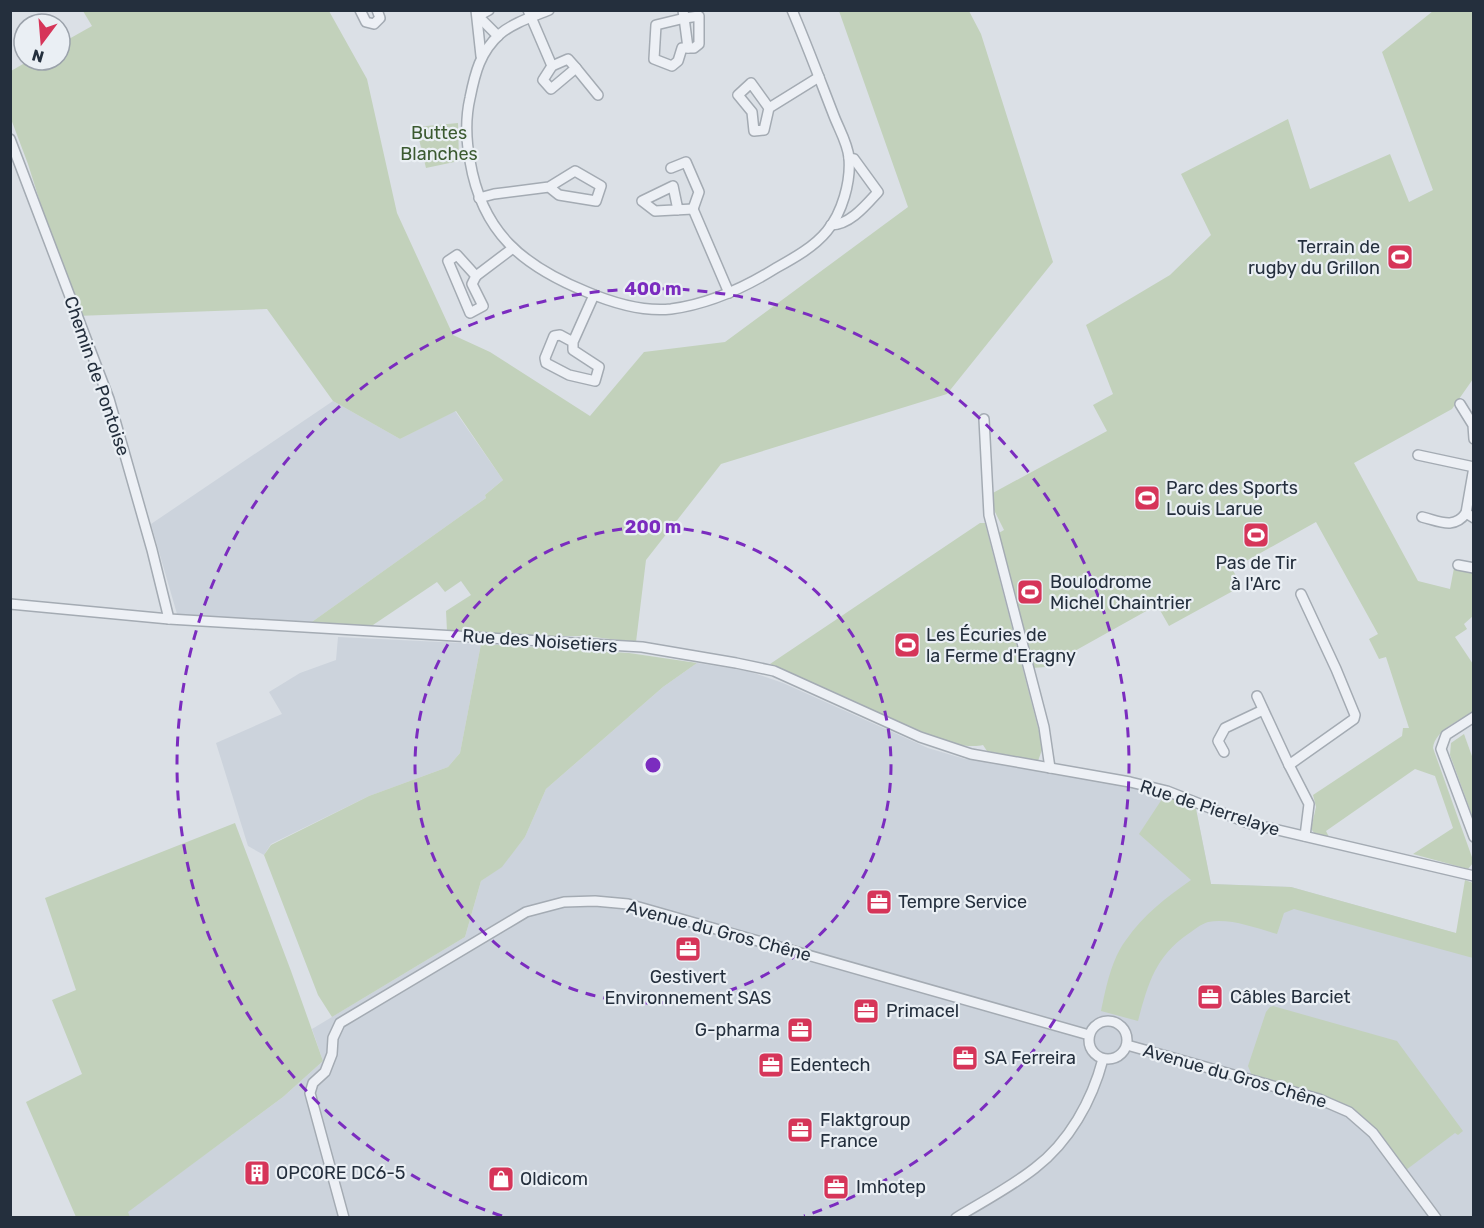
<svg xmlns="http://www.w3.org/2000/svg" width="1484" height="1228" viewBox="0 0 1484 1228" font-family="Rubik,sans-serif">
<style>
.built{fill:#ccd3dc}
.green{fill:#c2d1bb}
.lines{fill:none;stroke-linecap:round;stroke-linejoin:round}
.minor-casing{stroke:#a4abb3;stroke-width:12}
.minor{stroke:#edf0f5;stroke-width:9}
.ring{fill:none;stroke:#7b2cbf;stroke-width:3;stroke-dasharray:10 8}
.labels{text-anchor:middle;stroke-width:4.5;stroke-linejoin:round;paint-order:stroke}
.park-label{font-size:18px;fill:#3b5a30;stroke:#eaeff4}
.poi-label{font-size:18px;fill:#242f3d;stroke:#eaeff4;text-anchor:start}
.street-label{font-size:18px;fill:#242f3d;stroke:#eaeff4}
.centre{fill:#7b2cbf;stroke:#eaeff4;stroke-width:3}
.ring-label{font-size:18px;text-anchor:middle;font-weight:bold;fill:#7b2cbf;stroke:#eaeff4;stroke-width:4.5;stroke-linejoin:round;paint-order:stroke}
</style>
<rect width="100%" height="100%" fill="#dbe0e6"/>
<!-- built -->
<g class="built">
<path d="M333,401L400,439L455,411L503,480L485,495L486,498L309,624L177,614L151,524Z"/>
<path d="M338,637L481,644L460,753L448,767L369,796L271,844L264,855L248,846L216,743L282,714L269,692L300,673L336,660Z"/>
<path d="M697,663L748,671L783,683L928,748L965,759L984,760L1125,786L1173,799L1196,809L1211,884L1291,887L1473,938V1217L130,1218L127,1212L283,1097L323,1061L312,1029L465,937L481,881L502,866L525,837L546,789L663,687Z"/>
</g>
<!-- green -->
<g class="green">
<path d="M83,11H329L367,79L397,213L453,335L490,352L590,416L644,352L725,342L908,207L839,11H969L981,34L1053,262L947,394L721,464L646,560L636,642L585,636L477,637L478,632L447,631L446,611L471,595L461,581L445,592L437,582L370,627L309,624L486,498L485,495L503,480L456,411L400,439L333,401L267,309L76,316L28,164L11,119V71L30,60H60V44L92,26Z"/>
<path d="M1433,11H1473V379L1452,409L1354,463L1418,581L1450,589L1454,568L1473,572L1474,608L1472,610L1473,616L1464,624L1467,629L1455,637L1473,664V712C1460,720 1435,730 1433,748L1473,860V863L1468,869L1413,854L1453,828L1435,776L1415,769L1326,831L1329,837L1315,834L1311,829L1316,807L1313,795L1402,736L1403,728H1409L1386,657L1379,659L1369,639L1378,634L1316,522L1232,569L1242,586L1169,626L1157,605L1046,667L1032,668L997,534L1004,530L990,502L991,494L1107,431L1093,405L1113,394L1086,325L1170,275L1211,235L1181,174L1288,119L1310,189L1390,154L1409,202L1433,190L1382,52Z"/>
<path d="M458,123L459,161L426,168L416,127Z"/>
<path d="M980,523H985L1043,747L1038,761L987,751L983,745C944,756 811,683 770,664Z"/>
<path d="M481,644L629,653L697,663L663,687L546,789L525,837L502,867L481,881L465,937L332,1017L318,995L264,855L271,845L369,796L448,767L460,753Z"/>
<path d="M1464,734L1473,759V818L1450,755L1451,743Z"/>
<path d="M1164,796L1196,809L1211,884L1291,887L1456,933L1465,880L1473,883V958L1294,909L1284,913L1277,934C1255,928 1231,918 1208,922C1201,924 1194,930 1188,934C1155,957 1148,984 1138,1021L1101,1011C1106,988 1111,960 1126,940C1143,915 1167,897 1191,880L1139,834Z"/>
<path d="M235,823L291,971L323,1061L283,1097L128,1212L130,1217H76L26,1102L82,1074L52,1000L76,990L45,898Z"/>
<path d="M1273,1006L1397,1041L1463,1131L1458,1135L1455,1133L1406,1170L1382,1137L1355,1113L1252,1076L1248,1066L1266,1012L1270,1007Z"/>
</g>
<g class="lines">
<defs>
<g id="minor">
<path d="M360,10L366,22L374,24L380,18L377,10"/>
<path d="M476,10L481,56"/>
<path d="M489,10L478,16L498,36"/>
<path d="M528,10L552,66"/>
<path d="M549,10C532,17 513,23 500,34C480,52 475,73 470,98C465,120 466,140 470,161C482,233 523,266 587,292C613,303 643,312 671,309C709,304 744,288 776,268C794,258 814,247 827,231C842,213 851,182 849,158C848,144 839,129 834,116C820,80 807,45 792,10"/>
<path d="M683,10L688,48"/>
<path d="M699,16V44L694,48H682L678,61L672,66L654,59L656,25L685,18Z"/>
<path d="M568,59L576,68L551,89L543,80L552,66Z"/>
<path d="M576,68L598,95"/>
<path d="M769,108L751,83L738,95L752,112L754,131L764,130L769,108L819,77"/>
<path d="M10,139L109,399L152,550L169,619"/>
<path d="M671,168L686,162L699,192L693,209"/>
<path d="M479,198L494,194L549,187L575,171L601,186L596,201L559,195L549,187"/>
<path d="M693,209L729,293"/>
<path d="M678,210L673,186L642,201L655,211L693,209"/>
<path d="M831,225C850,225 866,205 878,192L854,159L849,158"/>
<path d="M457,255L476,276L472,284L483,306L470,313L448,261Z"/>
<path d="M476,276L513,248"/>
<path d="M573,342L560,335L554,336L545,358L546,363L569,375L595,381L599,367L573,350V342L594,295"/>
<path d="M1460,404L1473,425L1474,439"/>
<path d="M984,419L989,515L1044,727L1050,768"/>
<path d="M1418,455L1474,467"/>
<path d="M1466,513L1474,467"/>
<path d="M1422,517C1439,521 1454,530 1466,513L1474,518"/>
<path d="M1458,565L1474,568"/>
<path d="M10,604L169,619L642,647L736,663L774,671L920,737L971,754L1130,782L1167,791L1248,823L1474,876"/>
<path d="M1257,696L1289,765L1354,719L1355,715L1336,669L1301,594"/>
<path d="M1474,717L1446,735L1441,749L1474,837"/>
<path d="M1224,752L1218,741L1225,728L1263,710"/>
<path d="M1289,765L1309,804L1305,836"/>
<circle cx="1108" cy="1040" r="19"/>
<path d="M1127,1045L1319,1099L1349,1112L1373,1133L1436,1218"/>
<path d="M344,1218L310,1093L313,1083L325,1072L332,1054L333,1038L340,1023L526,912L564,902L595,901L628,904L1089,1035"/>
<path d="M956,1218C982,1202 1011,1187 1035,1168C1069,1142 1092,1101 1103,1059"/>
</g>
</defs>
<!-- minor casing -->
<use href="#minor" class="minor-casing"/>
<!-- minor -->
<use href="#minor" class="minor"/>
</g>
<!-- distance rings -->
<g class="ring">
<circle cx="653" cy="765" r="238"/>
<path d="M502 1216A476 476 0 1 1 804 1216"/>
</g>
<!-- icons -->
<defs>
<symbol id="stadium-square" viewBox="-11 -11 22 22"><rect x="-9" y="-9" width="18" height="18" rx="4" fill="#d63559" stroke="#eaeff4"/><path d="M0-5a6.5 5 0 1 0 0 10a6.5 5 0 1 0 0-10ZM-3.5-1.8h7v3.6h-7Z" fill="#fff"/></symbol>
<symbol id="office-square" viewBox="-11 -11 22 22"><rect x="-9" y="-9" width="18" height="18" rx="4" fill="#d63559" stroke="#eaeff4"/><path d="M-6-3h4V-5.5h4V-3h4V5H-6ZM-1-4.5V-3h2v-1.5ZM-6 0V1H6V0Z" fill="#fff"/></symbol>
<symbol id="building-square" viewBox="-11 -11 22 22"><rect x="-9" y="-9" width="18" height="18" rx="4" fill="#d63559" stroke="#eaeff4"/><path d="M-4-6H4V6H1V3H-1V6H-4ZM-2.5-4.3h1.7v1.8h-1.7ZM.8-4.3h1.7v1.8H.8ZM-2.5-1h1.7V.8h-1.7ZM.8-1h1.7V.8H.8Z" fill="#fff"/></symbol>
<symbol id="shop-square" viewBox="-11 -11 22 22"><rect x="-9" y="-9" width="18" height="18" rx="4" fill="#d63559" stroke="#eaeff4"/><path d="M-5-2.5h2.3a2.7 3.5 0 0 1 5.4 0H5L5.5 6h-11ZM-1.5-2.5h3a1.5 2.3 0 0 0-3 0Z" fill="#fff"/></symbol>
</defs>
<g fill-rule="evenodd">
<use href="#stadium-square" x="1385" y="242" width="30" height="30"/>
<use href="#stadium-square" x="1132" y="483" width="30" height="30"/>
<use href="#stadium-square" x="1241" y="520" width="30" height="30"/>
<use href="#stadium-square" x="1015" y="577" width="30" height="30"/>
<use href="#stadium-square" x="892" y="630" width="30" height="30"/>
<use href="#office-square" x="864" y="887" width="30" height="30"/>
<use href="#office-square" x="673" y="934" width="30" height="30"/>
<use href="#office-square" x="1195" y="982" width="30" height="30"/>
<use href="#office-square" x="851" y="996" width="30" height="30"/>
<use href="#office-square" x="785" y="1015" width="30" height="30"/>
<use href="#office-square" x="950" y="1043" width="30" height="30"/>
<use href="#office-square" x="756" y="1050" width="30" height="30"/>
<use href="#office-square" x="785" y="1115" width="30" height="30"/>
<use href="#building-square" x="242" y="1158" width="30" height="30"/>
<use href="#shop-square" x="486" y="1164" width="30" height="30"/>
<use href="#office-square" x="821" y="1172" width="30" height="30"/>
</g>
<g class="labels">
<!-- park labels -->
<g class="park-label">
<text x="439" y="139">Buttes<tspan x="439" dy="21">Blanches</tspan></text>
</g>
<!-- poi labels -->
<g class="poi-label">
<text x="1380" y="253" text-anchor="end">Terrain de<tspan x="1380" dy="21">rugby du Grillon</tspan></text>
<text x="1166" y="494">Parc des Sports<tspan x="1166" dy="21">Louis Larue</tspan></text>
<text x="1256" y="569" text-anchor="middle">Pas de Tir<tspan x="1256" dy="21">à l'Arc</tspan></text>
<text x="1050" y="588">Boulodrome<tspan x="1050" dy="21">Michel Chaintrier</tspan></text>
<text x="926" y="641">Les Écuries de<tspan x="926" dy="21">la Ferme d'Eragny</tspan></text>
<text x="898" y="908">Tempre Service</text>
<text x="688" y="983" text-anchor="middle">Gestivert<tspan x="688" dy="21">Environnement SAS</tspan></text>
<text x="1230" y="1003">Câbles Barciet</text>
<text x="886" y="1017">Primacel</text>
<text x="780" y="1036" text-anchor="end">G-pharma</text>
<text x="984" y="1064">SA Ferreira</text>
<text x="790" y="1071">Edentech</text>
<text x="820" y="1126">Flaktgroup<tspan x="820" dy="21">France</tspan></text>
<text x="276" y="1179">OPCORE DC6-5</text>
<text x="520" y="1185">Oldicom</text>
<text x="856" y="1193">Imhotep</text>
</g>
<!-- street labels -->
<g class="street-label">
<text transform="translate(97 376) rotate(71)" y="6">Chemin de Pontoise</text>
<text transform="translate(540 641) rotate(4)" y="6">Rue des Noisetiers</text>
<text transform="translate(1210 808) rotate(18)" y="6">Rue de Pierrelaye</text>
<text transform="translate(719 931) rotate(15)" y="6">Avenue du Gros Chêne</text>
<text transform="translate(1235 1076) rotate(16)" y="6">Avenue du Gros Chêne</text>
</g>
</g>
<circle cx="653" cy="765" r="9" class="centre"/>
<g class="ring-label">
<text x="653" y="295">400 m</text>
<text x="653" y="533">200 m</text>
</g>
<!-- border -->
<rect width="1484" height="1228" fill="none" stroke="#242f3d" stroke-width="24"/>
<!-- north arrow -->
<g transform="translate(42 42) rotate(196)"><circle r="28" fill="#eaeff4" stroke="#9ba2ab" stroke-width="1.5"/>
<path d="M0-4.5L10 22L0 15L-10 22Z" fill="#d63559"/>
<text y="-9" font-size="16" font-weight="bold" text-anchor="middle" fill="#242f3d">N</text>
</g>
</svg>
